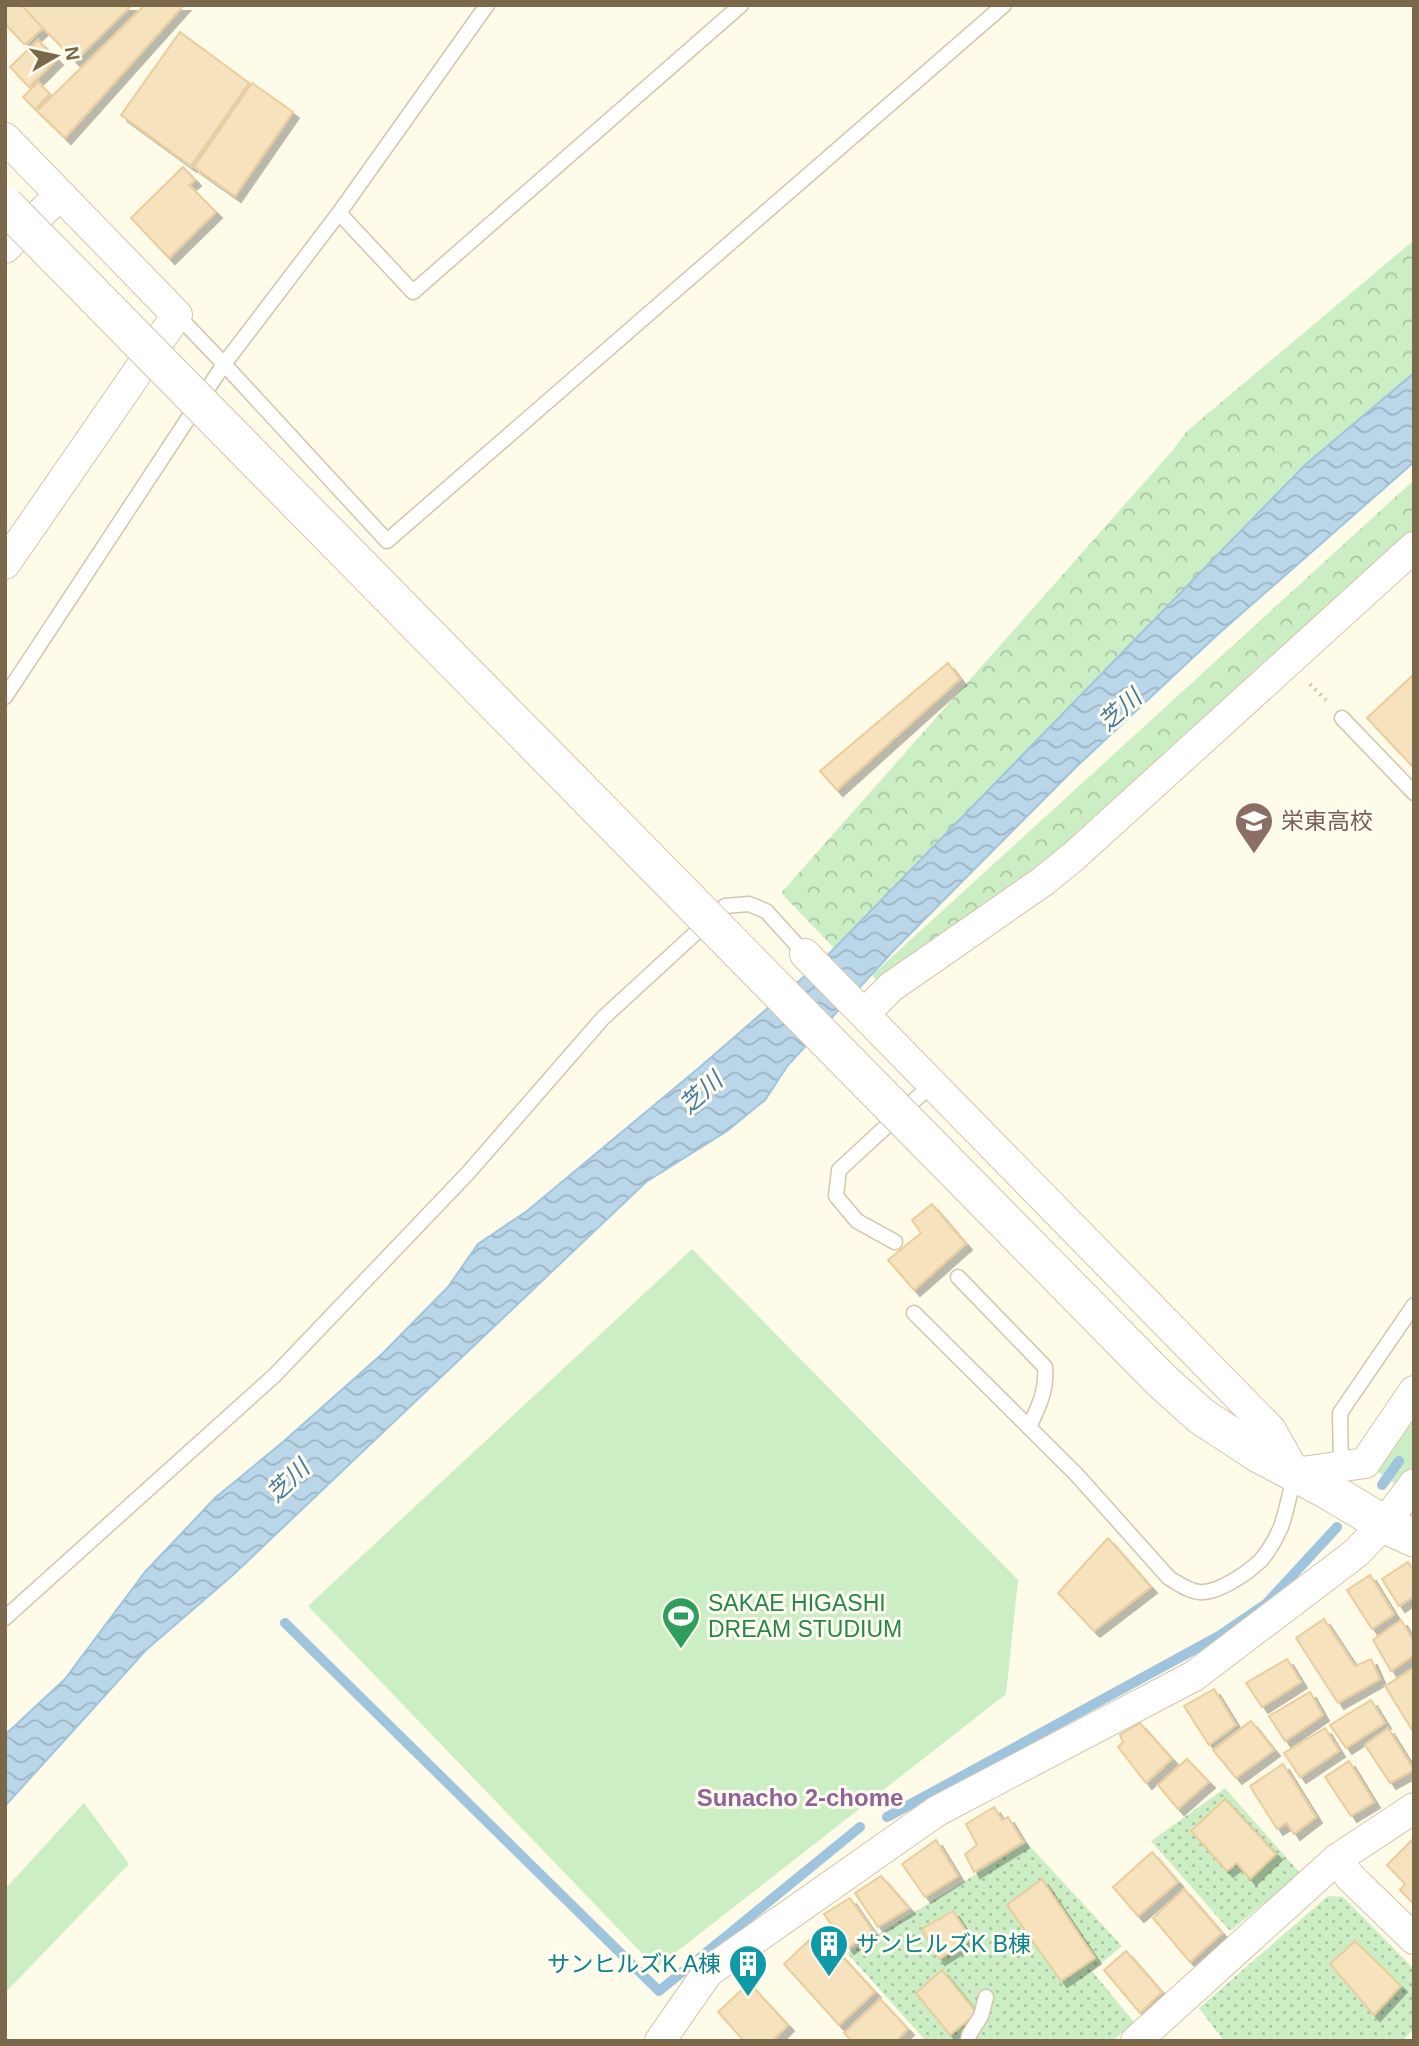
<svg xmlns="http://www.w3.org/2000/svg" width="1419" height="2046" viewBox="0 0 1419 2046" font-family="Arial,'Noto Sans JP',sans-serif">
<style>
.green{fill:#cbeec4}
.forest{fill:url(#forest-crowns)}
.garden{fill:url(#garden-dots)}
.water{fill:url(#water-waves);stroke:#9fc4dd;stroke-width:2}
.lines{fill:none;stroke-linecap:round;stroke-linejoin:round}
.stream{stroke:#9fc4dd;stroke-width:10}
.building{fill:#f6e2bd;stroke:#eacd9c;stroke-width:2;filter:url(#shadow)}
.service-casing{stroke:#d2c6ac;stroke-width:17}
.minor-casing{stroke:#d2c6ac;stroke-width:32}
.tertiary-casing{stroke:#d2c6ac;stroke-width:39}
.path{stroke:#dcc69f;stroke-width:4.5;stroke-dasharray:2 5;stroke-linecap:butt}
.service{stroke:#fff;stroke-width:14}
.minor{stroke:#fff;stroke-width:30}
.tertiary{stroke:#fff;stroke-width:37}
.tertiary-bridge-casing{stroke:#d2c6ac;stroke-width:39;stroke-linecap:butt}
.tertiary-bridge{stroke:#fff;stroke-width:37}
.labels{text-anchor:middle;stroke-width:6;stroke-linejoin:round;paint-order:stroke}
.education-label{font-size:23px;fill:#785e54;stroke:#fffdf0;text-anchor:start}
.leisure-label{font-size:23px;fill:#27864d;stroke:#fffdf0;text-anchor:start}
.culture-label{font-size:23px;fill:#0d838f;stroke:#fffdf0;text-anchor:start}
.water-label{font-size:24px;font-style:italic;fill:#457a9f;stroke:#fffdf0}
.neighbourhood-label{font-size:24px;font-weight:bold;fill:#926197;stroke:#fffdf0}
</style>
<defs>
<pattern id="forest-crowns" width="20" height="18" patternUnits="userSpaceOnUse" patternTransform="scale(1.75)"><rect width="20" height="18" fill="#cbeec4"/><path d="M2 6a3 3 0 1 1 6 0M12 15a3 3 0 1 1 6 0" fill="none" stroke="#aac5a1"/></pattern>
<pattern id="garden-dots" width="8" height="8" patternUnits="userSpaceOnUse" patternTransform="scale(1.75)"><rect width="8" height="8" fill="#cbeec4"/><path d="M2 2h.1M6 6h.1" fill="none" stroke="#aac5a1" stroke-width="1.8" stroke-linecap="round"/></pattern>
<pattern id="water-waves" width="16" height="10" patternUnits="userSpaceOnUse" patternTransform="scale(1.75)"><rect width="16" height="10" fill="#bad7ea"/><path d="M0 5q4-4 8 0t8 0" fill="none" stroke="#9cb2c0"/></pattern>
<filter id="shadow"><feDropShadow dx="6" dy="6" stdDeviation="0" flood-color="#0004"/></filter>
</defs>
<rect width="100%" height="100%" fill="#fefbe8"/>
<!-- green -->
<g class="green">
<path d="M692,1249L1018,1580L1006,1694L656,1968L308,1606Z"/>
<path d="M1414,1389V1484L1407,1492L1365,1463Z"/>
<path d="M84,1803L129,1864L5,1993V1889Z"/>
</g>
<!-- forest -->
<g class="forest">
<path d="M1414,240V373L1305,465L834,948L781,893L1173,450L1187,431Z"/>
<path d="M1414,480V533L1046,866C987,902 931,939 879,984L872,975Z"/>
</g>
<!-- garden -->
<g class="garden">
<path d="M1225,1788L1301,1874L1230,1931L1151,1841Z"/>
<path d="M1027,1843L1122,1946L1092,1971L1134,2022L1113,2041H926L847,1953Z"/>
<path d="M1328,1896L1343,1897L1414,1969V2029L1402,2041H1224L1199,2008Z"/>
</g>
<!-- water -->
<path class="water" d="M1414,373V462L1216,636L1075,768L895,949L788,1065L765,1100L727,1131L646,1182L234,1574L146,1650L5,1806V1735L65,1679L145,1572L215,1498L283,1442L382,1354L448,1287L478,1244L527,1211L700,1067L823,960L1305,465Z"/>
<g class="lines">
<!-- stream -->
<g class="stream">
<path d="M1382,1485L1399,1461"/>
<path d="M285,1623L659,1991L860,1827"/>
<path d="M887,1817L1219,1636L1266,1604L1337,1527"/>
</g>
</g>
<!-- building -->
<g class="building">
<path d="M5,5H21L43,28L25,45L5,24Z"/>
<path d="M21,5H132L75,61Z"/>
<path d="M145,5H184L65,138L37,111Z"/>
<path d="M180,32L249,83L191,166L121,115Z"/>
<path d="M38,40L57,59L29,87L10,67Z"/>
<path d="M38,82L50,94L35,109L23,97Z"/>
<path d="M252,83L293,112L235,196L194,167Z"/>
<path d="M183,167L195,180L189,185L216,212L169,258L131,218Z"/>
<path d="M948,663L960,679L837,790L820,771Z"/>
<path d="M1414,674V768L1367,718Z"/>
<path d="M932,1204L966,1244L914,1290L888,1260L921,1233L912,1220Z"/>
<path d="M1108,1538L1151,1587L1094,1631L1058,1593Z"/>
<path d="M1408,1562L1414,1571V1596L1399,1606L1382,1579Z"/>
<path d="M1370,1575L1394,1614L1372,1629L1347,1590Z"/>
<path d="M1324,1619L1355,1666L1371,1659L1380,1679L1338,1703L1296,1638Z"/>
<path d="M1401,1620L1414,1641V1655L1391,1671L1373,1640Z"/>
<path d="M1287,1659L1301,1682L1262,1707L1246,1683Z"/>
<path d="M1414,1668V1733L1385,1686Z"/>
<path d="M1214,1689L1236,1725L1209,1745L1184,1706Z"/>
<path d="M1310,1692L1323,1715L1285,1741L1269,1716Z"/>
<path d="M1371,1700L1385,1723L1346,1748L1330,1725Z"/>
<path d="M1251,1721L1274,1750L1236,1778L1213,1750Z"/>
<path d="M1140,1723L1172,1759L1146,1783L1118,1747L1123,1742L1120,1735Z"/>
<path d="M1325,1728L1339,1751L1300,1777L1284,1753Z"/>
<path d="M1388,1728L1414,1770L1390,1783L1365,1745Z"/>
<path d="M1187,1759L1209,1782L1178,1809L1158,1785Z"/>
<path d="M1349,1761L1374,1802L1351,1816L1325,1777Z"/>
<path d="M1283,1764L1316,1817L1294,1834L1287,1823L1277,1829L1250,1786Z"/>
<path d="M1225,1799L1276,1854L1250,1879L1237,1863L1227,1871L1191,1831Z"/>
<path d="M994,1807L1002,1820L1008,1817L1023,1842L974,1872L965,1854L977,1845L966,1824Z"/>
<path d="M1414,1838V1904L1400,1890L1405,1884L1387,1865Z"/>
<path d="M936,1840L958,1876L925,1897L902,1864Z"/>
<path d="M1152,1852L1178,1882L1138,1916L1113,1887Z"/>
<path d="M881,1876L909,1908L878,1927L855,1893Z"/>
<path d="M1042,1879L1095,1958L1061,1981L1007,1905Z"/>
<path d="M1184,1889L1222,1933L1190,1962L1153,1918Z"/>
<path d="M850,1898L872,1930L848,1948L824,1914Z"/>
<path d="M953,1911L971,1939L939,1959L922,1929Z"/>
<path d="M819,1931L875,1992L839,2025L784,1964Z"/>
<path d="M1355,1941L1401,1986L1374,2015L1330,1964Z"/>
<path d="M1126,1951L1162,1992L1140,2013L1104,1970Z"/>
<path d="M942,1970L977,2013L950,2035L916,1993Z"/>
<path d="M749,1983L788,2025L772,2041H744L718,2012Z"/>
<path d="M880,1999L908,2029L896,2041H852L844,2033Z"/>
</g>
<g class="lines">
<defs>
<g id="service">
<path d="M339,213L413,292L741,5"/>
<path d="M177,315L224,364L387,541L1004,5"/>
<path d="M5,697L224,364L339,213L487,5"/>
<path d="M1342,718L1414,793"/>
<path d="M895,1242L857,1221L836,1196L839,1170L932,1084"/>
<path d="M958,1277L1045,1367C1047,1390 1039,1406 1029,1427"/>
<path d="M914,1313L1076,1474L1169,1578C1178,1583 1188,1591 1199,1592C1217,1594 1248,1573 1261,1560C1269,1551 1276,1538 1281,1527C1287,1510 1290,1491 1295,1474"/>
<path d="M1341,1466L1340,1413L1414,1305"/>
<path d="M5,1618L275,1375L468,1173L603,1018L725,906L749,904L766,911L805,954"/>
<path d="M968,2041L969,2035L981,2016L986,1997"/>
</g>
<g id="minor">
<path d="M5,138L177,315L5,564"/>
<path d="M5,248L60,195"/>
<path d="M805,954L1271,1430L1295,1473L1365,1463L1414,1391"/>
<path d="M864,1014L891,987L1042,882L1073,857L1414,547"/>
<path d="M1337,1859L1350,1877L1414,1939"/>
<path d="M660,2041L708,1972L937,1811L1194,1676L1356,1553L1384,1524L1414,1484"/>
<path d="M1136,2041L1337,1859L1414,1808"/>
</g>
<path id="tertiary" d="M1161,1380L1201,1416L1259,1454L1327,1490L1384,1524L1414,1538"/>
</defs>
<!-- service casing -->
<use href="#service" class="service-casing"/>
<!-- minor casing -->
<use href="#minor" class="minor-casing"/>
<!-- tertiary casing -->
<use href="#tertiary" class="tertiary-casing"/>
<!-- path -->
<path class="path" d="M1310,684L1326,700"/>
<!-- service -->
<use href="#service" class="service"/>
<!-- minor -->
<use href="#minor" class="minor"/>
<!-- tertiary -->
<use href="#tertiary" class="tertiary"/>
<defs>
<path id="tertiary-bridge" d="M5,205L1161,1380"/>
</defs>
<!-- tertiary-bridge casing -->
<use href="#tertiary-bridge" class="tertiary-bridge-casing"/>
<!-- tertiary-bridge -->
<use href="#tertiary-bridge" class="tertiary-bridge"/>
</g>
<!-- icons -->
<defs>
<symbol id="school-pin" viewBox="-11 -11 22 30"><path d="M0 17L-7.5 6A9.5 9.5 0 1 1 7.5 6Z" fill="#8d6e63" stroke="#fffdf0"/><path d="M0-5L7-2L0 1L-7-2ZM-4 1L0 2.5L4 1V4Q0 6-4 4Z" fill="#fff"/></symbol>
<symbol id="stadium-pin" viewBox="-11 -11 22 30"><path d="M0 17L-7.5 6A9.5 9.5 0 1 1 7.5 6Z" fill="#2e9e5b" stroke="#fffdf0"/><path d="M0-5a6.5 5 0 1 0 0 10a6.5 5 0 1 0 0-10ZM-3.5-1.8h7v3.6h-7Z" fill="#fff"/></symbol>
<symbol id="building-pin" viewBox="-11 -11 22 30"><path d="M0 17L-7.5 6A9.5 9.5 0 1 1 7.5 6Z" fill="#0f9aa8" stroke="#fffdf0"/><path d="M-4-6H4V6H1V3H-1V6H-4ZM-2.5-4.3h1.7v1.8h-1.7ZM.8-4.3h1.7v1.8H.8ZM-2.5-1h1.7V.8h-1.7ZM.8-1h1.7V.8H.8Z" fill="#fff"/></symbol>
</defs>
<g fill-rule="evenodd">
<use href="#school-pin" x="1232" y="799" width="44" height="60"/>
<use href="#stadium-pin" x="659" y="1594" width="44" height="60"/>
<use href="#building-pin" x="807" y="1922" width="44" height="60"/>
<use href="#building-pin" x="726" y="1942" width="44" height="60"/>
</g>
<g class="labels">
<!-- education labels -->
<g class="education-label">
<text x="1281" y="829">栄東高校</text>
</g>
<!-- leisure labels -->
<g class="leisure-label">
<text x="708" y="1611">SAKAE HIGASHI<tspan x="708" dy="26">DREAM STUDIUM</tspan></text>
</g>
<!-- culture labels -->
<g class="culture-label">
<text x="856" y="1952">サンヒルズK B棟</text>
<text x="721" y="1972" text-anchor="end">サンヒルズK A棟</text>
</g>
<!-- water labels -->
<g class="water-label">
<text transform="translate(1120 710) rotate(-42)" y="8">芝川</text>
<text transform="translate(701 1093) rotate(-42)" y="8">芝川</text>
<text transform="translate(288 1481) rotate(-44)" y="8">芝川</text>
</g>
<!-- neighbourhood labels -->
<g class="neighbourhood-label">
<text x="800" y="1806">Sunacho 2-chome</text>
</g>
</g>
<!-- border -->
<rect width="1419" height="2046" fill="none" stroke="#7b6749" stroke-width="14"/>
<!-- north arrow -->
<g transform="translate(56 56) rotate(81)" stroke="#fffdf0" stroke-width="5" paint-order="stroke">
<path d="M0-5L12 26L0 18L-12 26Z" fill="#7b6749"/>
<text y="-10" font-size="19" font-weight="bold" text-anchor="middle" fill="#7b6749">N</text>
</g>
</svg>
